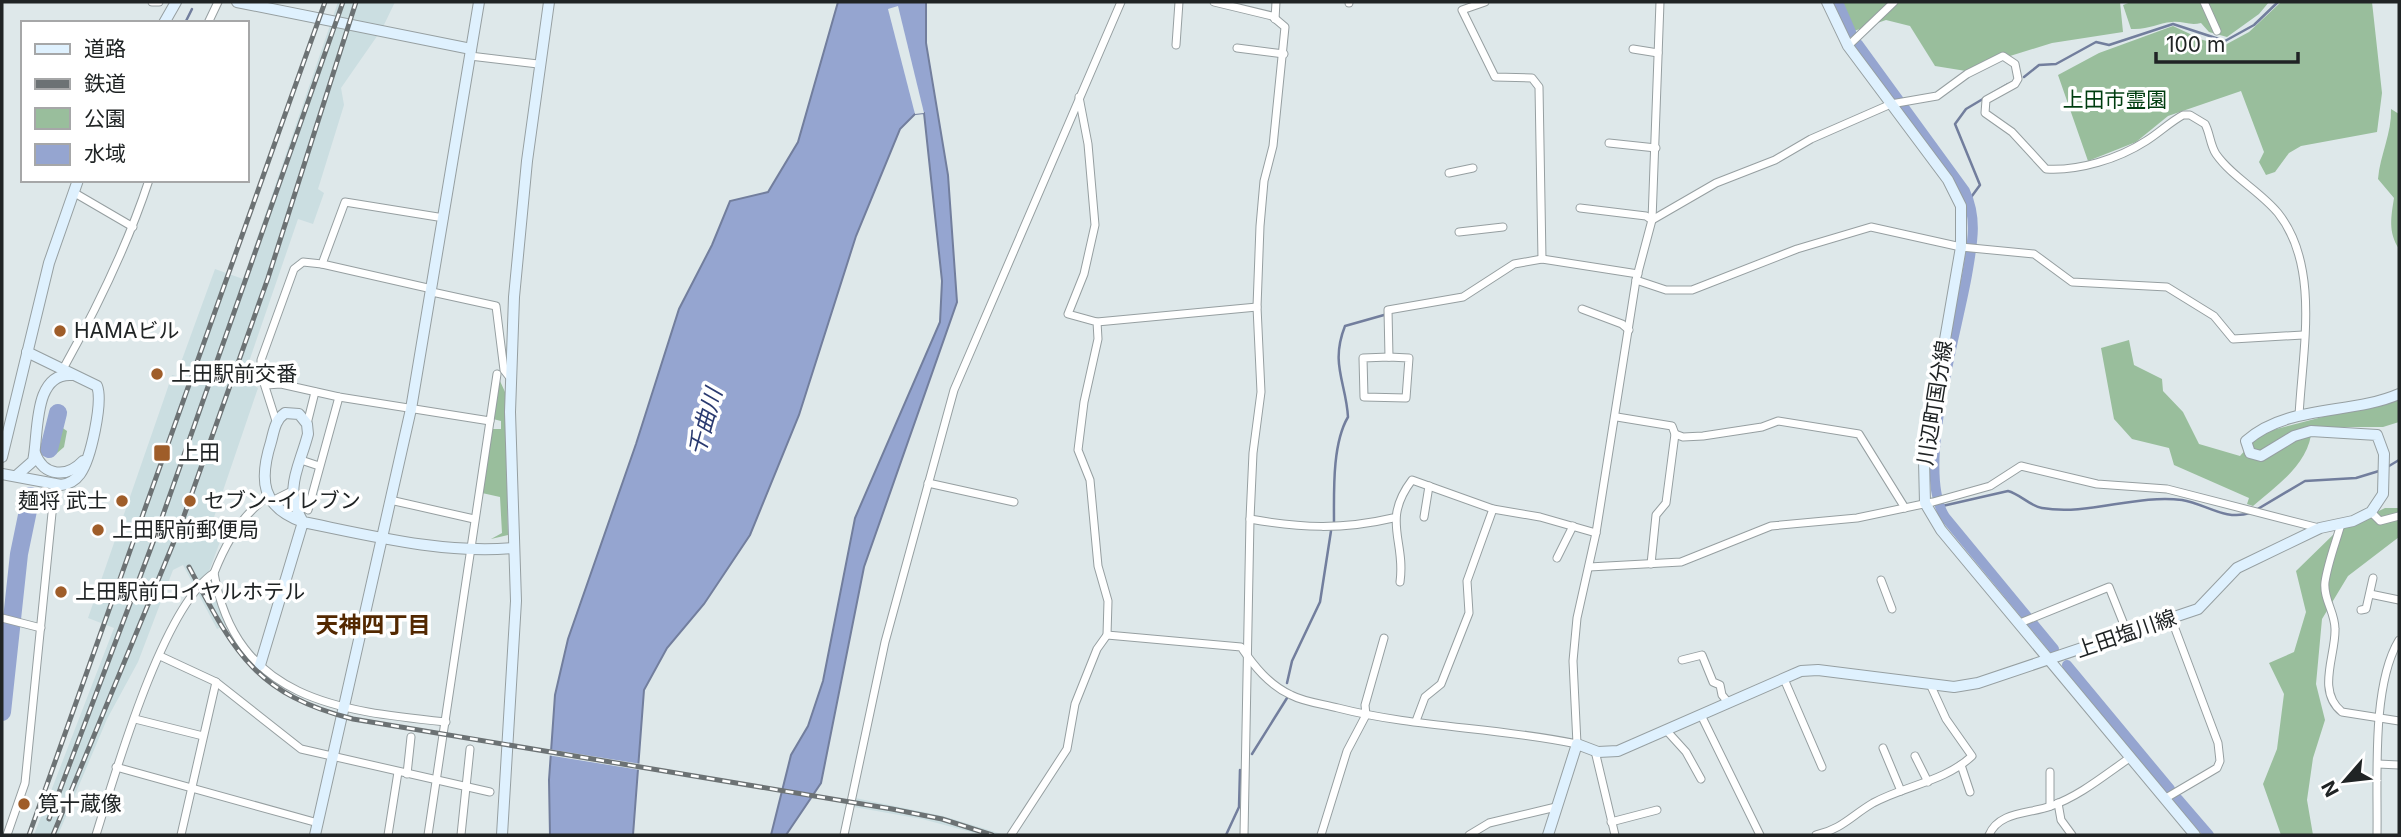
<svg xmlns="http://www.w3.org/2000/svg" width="2401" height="837" viewBox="0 0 2401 837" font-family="Inter,'Noto Sans JP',sans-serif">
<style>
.built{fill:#cbdee1}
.green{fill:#99be9c}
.water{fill:#95a5d0;stroke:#727e9d;stroke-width:2}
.pier{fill:#dee8ea}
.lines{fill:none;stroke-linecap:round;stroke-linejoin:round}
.stream{stroke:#727e9d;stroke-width:2.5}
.canal{stroke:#95a5d0;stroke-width:10}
.river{stroke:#95a5d0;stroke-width:18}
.street-casing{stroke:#969fa1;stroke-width:9}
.secondary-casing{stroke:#969fa1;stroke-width:12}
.street{stroke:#fff;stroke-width:7}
.secondary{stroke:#dff1fe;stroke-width:10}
.rail-casing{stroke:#6c7274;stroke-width:5}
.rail{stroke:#fff;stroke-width:2.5;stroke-dasharray:8;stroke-linecap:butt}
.poi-dot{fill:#9f5d29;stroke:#fff;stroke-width:2.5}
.labels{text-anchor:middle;stroke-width:7;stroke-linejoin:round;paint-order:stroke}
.park-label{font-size:21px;fill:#003e11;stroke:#fff}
.poi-label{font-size:21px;fill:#202425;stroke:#fff;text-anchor:start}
.street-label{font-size:21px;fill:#202425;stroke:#fff}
.water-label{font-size:23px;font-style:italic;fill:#2a3a70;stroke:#fff}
.neighbourhood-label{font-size:23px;font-weight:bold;fill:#532800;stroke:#fff}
</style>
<rect width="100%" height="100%" fill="#dee8ea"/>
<!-- built -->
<g class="built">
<path d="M338,2H395L382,29L341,88L344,105L318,189L324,193L313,224L298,219L243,379L258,388L211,526L224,531L208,574L228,624L217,629L183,565L173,570L138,662L107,719L58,835H34L114,628L88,618L166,393L172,375L176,376L215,269L243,279Z"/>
<path d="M855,798L943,816L1005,835H982L922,819L854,807Z"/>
</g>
<!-- green -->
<g class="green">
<path d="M1841,2H2120L2123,32L2052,43L2010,56H1995L1966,71L1935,66L1910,26L1886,20L1854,31Z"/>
<path d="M2131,2H2269L2259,14L2227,37L2209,32L2201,23C2190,26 2183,21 2172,22C2157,23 2149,30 2131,29L2123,5Z"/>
<path d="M2281,2H2372L2382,93L2377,132L2301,146L2289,153L2275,172L2266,175L2259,162L2264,152L2241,91L2168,116L2136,142L2088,161L2058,75L2099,53L2173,26L2203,40L2225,45L2249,32Z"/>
<path d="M2391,109L2399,114V249C2388,232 2391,217 2394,198L2378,179C2380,155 2392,133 2391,109Z"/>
<path d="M2129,340L2134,365L2162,379L2163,391L2183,412L2199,444L2240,456L2256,438L2269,431L2399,397V422L2383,427H2312C2310,464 2279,483 2253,506L2247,504L2249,498L2174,465L2169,448L2132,439L2114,419L2101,348Z"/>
<path d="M500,381L505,392L508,535L491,539L502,533L500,497L482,493L492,429H501V421L493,419Z"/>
<path d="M51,420L67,431L64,447L56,454L45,444L46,426Z"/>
<path d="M2385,508H2399V537L2348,576L2322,619L2316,684L2325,720L2313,758L2307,800L2313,835H2281L2263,784L2277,749L2284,694L2269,663L2294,652L2306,612L2296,571L2337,531Z"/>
</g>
<!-- water -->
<path class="water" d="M838,2H926V43L948,175L957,302L864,567L821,783L786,835H771L791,755L808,726L823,681L855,518L940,322L942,281L924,113L915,114L900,129L856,236L799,415L750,535L704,604L667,648L644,690L633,835H550L549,780L555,695L568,639L636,444L679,309L712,245L730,201L768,192L798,142Z"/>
<!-- pier -->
<g class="pier">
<path d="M898,6L924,113L915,114L888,9Z"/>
<path d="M548,749L641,764L640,770L547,755Z"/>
</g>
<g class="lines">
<!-- stream -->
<g class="stream">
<path d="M185,23L192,9"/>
<path d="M2024,77L2039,65L2056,64L2096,42L2109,45L2173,24L2225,41L2254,25L2278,2"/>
<path d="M1969,200L1980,185L1955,124L1966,109L2008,84"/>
<path d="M2389,466L2399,460"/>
<path d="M1938,507L2008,491C2020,494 2030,506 2042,508C2088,516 2136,494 2182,500C2206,504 2225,521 2250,513"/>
<path d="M2256,510L2305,481L2356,478L2379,471"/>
<path d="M1334,524C1334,492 1332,444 1348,417C1346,382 1330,364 1345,326L1384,315"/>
<path d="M1287,683L1292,661L1320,602L1331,531"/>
<path d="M1252,754L1287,698"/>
<path d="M1226,835L1239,807L1240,770"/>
</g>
<!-- canal -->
<g class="canal">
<path d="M1838,2L1851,32"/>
<path d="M1858,44L1965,191C1978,219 1972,245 1967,275C1957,333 1915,470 1945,517L2054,649"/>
<path d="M2067,665L2170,789"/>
<path d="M2178,799L2209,835"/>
</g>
<!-- river -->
<g class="river">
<path d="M49,449L58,413"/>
<path d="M2,712L19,554L31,496"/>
</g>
<defs>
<g id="street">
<path d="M152,2H159"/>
<path d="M1214,2L1272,16L1285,27L1273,146L1264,181L1260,226L1257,307L1261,392L1253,453L1250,519L1244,835"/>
<path d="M1485,2L1462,10L1495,77L1532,78L1539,87L1542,259"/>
<path d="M2204,2L2217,31"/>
<path d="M1349,3V2"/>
<path d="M1275,19L1276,2"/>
<path d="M208,23L218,2"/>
<path d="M1176,45L1179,2"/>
<path d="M1848,46L1894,2"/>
<path d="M1237,48L1284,54"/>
<path d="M1633,49L1658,53"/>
<path d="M470,56L538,64"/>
<path d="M1609,143L1656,148"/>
<path d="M1449,173L1473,168"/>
<path d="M73,192L133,227"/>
<path d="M1580,208L1646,216L1652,220L1716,183L1775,160L1811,139L1891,104L1937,96L1967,74L2003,56L2015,64L2018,79L2015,84L1986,100L1985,113L2012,132L2046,169C2079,171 2118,159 2146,141C2159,133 2170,122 2183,115H2190L2205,124C2210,133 2210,145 2216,154C2232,177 2260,191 2278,213C2321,267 2302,353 2299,416"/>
<path d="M1459,232L1503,227"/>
<path d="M322,264L432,289"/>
<path d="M1636,280L1666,290H1692L1797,249L1871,227L1961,247L2034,254L2072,282L2167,287L2214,316L2233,339L2303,335"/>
<path d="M432,292L496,306L504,370L511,379"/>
<path d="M1582,309L1622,324L1629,330"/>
<path d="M1097,322L1257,307"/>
<path d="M1389,357L1388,310L1463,297L1514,264L1542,259L1638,274"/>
<path d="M1389,357L1409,358L1406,398L1364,397L1363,358Z"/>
<path d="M63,369C97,308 127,247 149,180"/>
<path d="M266,385L281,384L339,397L490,421L497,374"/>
<path d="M1617,417L1672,426L1675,434L1666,503L1656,515L1651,564"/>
<path d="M276,421L261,374V360L294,269L303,262L322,264L345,202L444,218"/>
<path d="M307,424L315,392"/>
<path d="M1675,434L1683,437L1703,436L1762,427L1778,421L1859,434L1905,508"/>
<path d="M301,460L319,466"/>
<path d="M928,483L1014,502"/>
<path d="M268,497C243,513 225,545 214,573C236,700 339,711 446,722"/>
<path d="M390,500L474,519"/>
<path d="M272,501L292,491"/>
<path d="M308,510L339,397"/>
<path d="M2371,512L2380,521L2399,516"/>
<path d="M1424,517L1429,486"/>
<path d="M1250,519C1301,528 1342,530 1393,518"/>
<path d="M2341,524C2336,542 2328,562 2325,582C2323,599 2335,612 2335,629C2336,655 2316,691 2342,712L2399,721"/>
<path d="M1557,558L1573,526"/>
<path d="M1589,567L1681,562L1771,526L1857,518L1933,502L1990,486L2021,466L2097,484L2167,489L2319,528"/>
<path d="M1881,580L1892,609"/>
<path d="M1400,582C1406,540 1381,521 1412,480L1493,509L1540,517L1596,533"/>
<path d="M2370,594L2399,600"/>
<path d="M2361,610L2366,609L2373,578"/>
<path d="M2,618L41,628"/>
<path d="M2020,623L2109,587L2127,632"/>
<path d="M1107,635L1241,647C1254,666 1269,685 1291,695C1304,702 1323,704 1338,708C1416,728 1497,727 1577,744L1573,661L1577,618L1596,533L1636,280L1652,220L1660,2"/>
<path d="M160,656L216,682L301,749L490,792"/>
<path d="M1682,660L1702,655L1713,682L1720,685L1722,695L1727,701"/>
<path d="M1784,679L1822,767"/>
<path d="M1701,715L1760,835"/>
<path d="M135,719L203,736"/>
<path d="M1416,721L1425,697L1441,684L1469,613L1467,581L1493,509"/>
<path d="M1666,730L1686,752L1701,779"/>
<path d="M1883,748L1901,791"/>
<path d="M1595,751L1615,835"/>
<path d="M1915,756L1928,782"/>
<path d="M2378,764L2399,765"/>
<path d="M1961,765L1970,792"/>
<path d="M116,767L318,823"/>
<path d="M2050,772V806"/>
<path d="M407,774L411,737"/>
<path d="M2166,798L2217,768L2220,761L2218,743L2171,618"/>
<path d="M2058,803L2061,820L2072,835"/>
<path d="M1611,822L1657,810"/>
<path d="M7,835L25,783L55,483"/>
<path d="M96,835C115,774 163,606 214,573"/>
<path d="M181,835L216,682"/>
<path d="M388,835L398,772"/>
<path d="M428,835L490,421"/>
<path d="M461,835L470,749"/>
<path d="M844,835L885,642L954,390L1121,2"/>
<path d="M1011,835L1067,749L1075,704L1097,649L1107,635L1108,601L1098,566L1090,480L1078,450L1084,402L1098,339L1097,322L1068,314L1084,274L1095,225L1088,144L1079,97"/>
<path d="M1321,835L1347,751L1366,715L1365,705L1384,638"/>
<path d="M1469,835L1489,823L1556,807"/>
<path d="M1816,835C1842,829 1851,816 1873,803C1906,785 1944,782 1972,756L1946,719L1930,684"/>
<path d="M1989,835C1999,811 2030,814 2051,806C2080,796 2106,774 2131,757"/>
<path d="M2377,835C2378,781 2371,686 2399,640"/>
</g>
<g id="secondary">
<path d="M237,2L471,49"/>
<path d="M1827,2L1848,46L1948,180L1961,206V247L1924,461L1925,503L1941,530L2195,835"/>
<path d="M164,23L176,2"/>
<path d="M35,453C44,477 67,478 83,461"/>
<path d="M2,457L49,263L78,180"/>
<path d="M2,474L61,485C69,484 75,481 80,474C91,459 103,402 97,386L27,352"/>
<path d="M16,476L33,461C39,436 32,372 72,375"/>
<path d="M260,665L303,522C283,488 299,469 308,434L307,424L299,414L285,413C275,420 274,431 271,442C259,480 261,507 303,522C372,536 443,554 513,548"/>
<path d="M315,835L411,409L479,2"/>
<path d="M502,835L516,601L510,412L514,297L527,161L549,2"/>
<path d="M1548,835L1577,744L1598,752L1618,751L1801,671L1818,670L1954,687L1978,683L2198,609L2237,568L2320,528L2353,521L2371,512L2383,494L2384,454L2377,435L2311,431L2294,436L2261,456L2250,453L2246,441C2288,404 2351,415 2399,394"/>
</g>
</defs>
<!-- street casing -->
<use href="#street" class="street-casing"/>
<!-- secondary casing -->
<use href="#secondary" class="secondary-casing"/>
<!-- street -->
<use href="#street" class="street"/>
<!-- secondary -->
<use href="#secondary" class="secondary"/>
<defs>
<g id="rail">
<path d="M189,567C234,651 254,694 353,719L892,809L942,819L992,835"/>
<path d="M49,819L158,529L343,2"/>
<path d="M29,835L325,2"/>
<path d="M53,835L180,527L268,278L356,2"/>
</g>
</defs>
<!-- rail casing -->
<use href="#rail" class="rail-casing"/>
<!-- rail -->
<use href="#rail" class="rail"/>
</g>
<!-- markers -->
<g class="poi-dot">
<circle cx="60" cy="331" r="7"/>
<circle cx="157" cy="374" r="7"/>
<rect x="153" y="444" width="18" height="18" rx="3.5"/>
<circle cx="122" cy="501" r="7"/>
<circle cx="190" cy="501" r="7"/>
<circle cx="98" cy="530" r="7"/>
<circle cx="61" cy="592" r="7"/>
<circle cx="24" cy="804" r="7"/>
</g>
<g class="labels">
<!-- park labels -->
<g class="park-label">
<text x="2115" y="107">上田市霊園</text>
</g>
<!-- poi labels -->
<g class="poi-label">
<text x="74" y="338">HAMAビル</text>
<text x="171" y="381">上田駅前交番</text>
<text x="178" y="460">上田</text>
<text x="108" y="508" text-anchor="end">麺将 武士</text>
<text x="204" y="508">セブン-イレブン</text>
<text x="112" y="537">上田駅前郵便局</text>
<text x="75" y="599">上田駅前ロイヤルホテル</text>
<text x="38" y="811">筧十蔵像</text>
</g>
<!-- street labels -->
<g class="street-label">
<text transform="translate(1935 403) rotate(-81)" y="7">川辺町国分線</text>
<text transform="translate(2126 634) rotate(-19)" y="7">上田塩川線</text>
</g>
<!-- water labels -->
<g class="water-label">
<text transform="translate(705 422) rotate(-74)" y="8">千曲川</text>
</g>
<!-- neighbourhood labels -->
<g class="neighbourhood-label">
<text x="373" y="633">天神四丁目</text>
</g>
</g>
<!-- border -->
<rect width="2401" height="837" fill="none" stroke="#202425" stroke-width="7"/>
<!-- legend -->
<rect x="21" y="21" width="228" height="161" fill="#ffffff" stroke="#a6a7a8" stroke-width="2"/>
<rect x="35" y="44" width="35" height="10" fill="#dff1fe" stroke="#a6a7a8" stroke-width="2"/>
<text x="84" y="56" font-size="21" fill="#202425">道路</text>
<rect x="35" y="79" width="35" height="10" fill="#6c7274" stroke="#a6a7a8" stroke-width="2"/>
<text x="84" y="91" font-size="21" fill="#202425">鉄道</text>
<rect x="35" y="108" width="35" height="21" fill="#99be9c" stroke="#a6a7a8" stroke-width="2"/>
<text x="84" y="126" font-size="21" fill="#202425">公園</text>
<rect x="35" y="144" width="35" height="21" fill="#95a5d0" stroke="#a6a7a8" stroke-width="2"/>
<text x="84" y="161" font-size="21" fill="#202425">水域</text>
<!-- north arrow -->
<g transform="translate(2345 781) rotate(242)" stroke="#ffffff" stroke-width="5" paint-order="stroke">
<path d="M0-5L12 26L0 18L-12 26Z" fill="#202425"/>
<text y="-10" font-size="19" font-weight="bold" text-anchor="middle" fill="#202425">N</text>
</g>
<!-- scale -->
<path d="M2156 52v10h142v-10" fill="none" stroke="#202425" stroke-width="3.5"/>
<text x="2166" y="52" font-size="21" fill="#202425" stroke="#ffffff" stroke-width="5" paint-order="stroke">100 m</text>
</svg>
